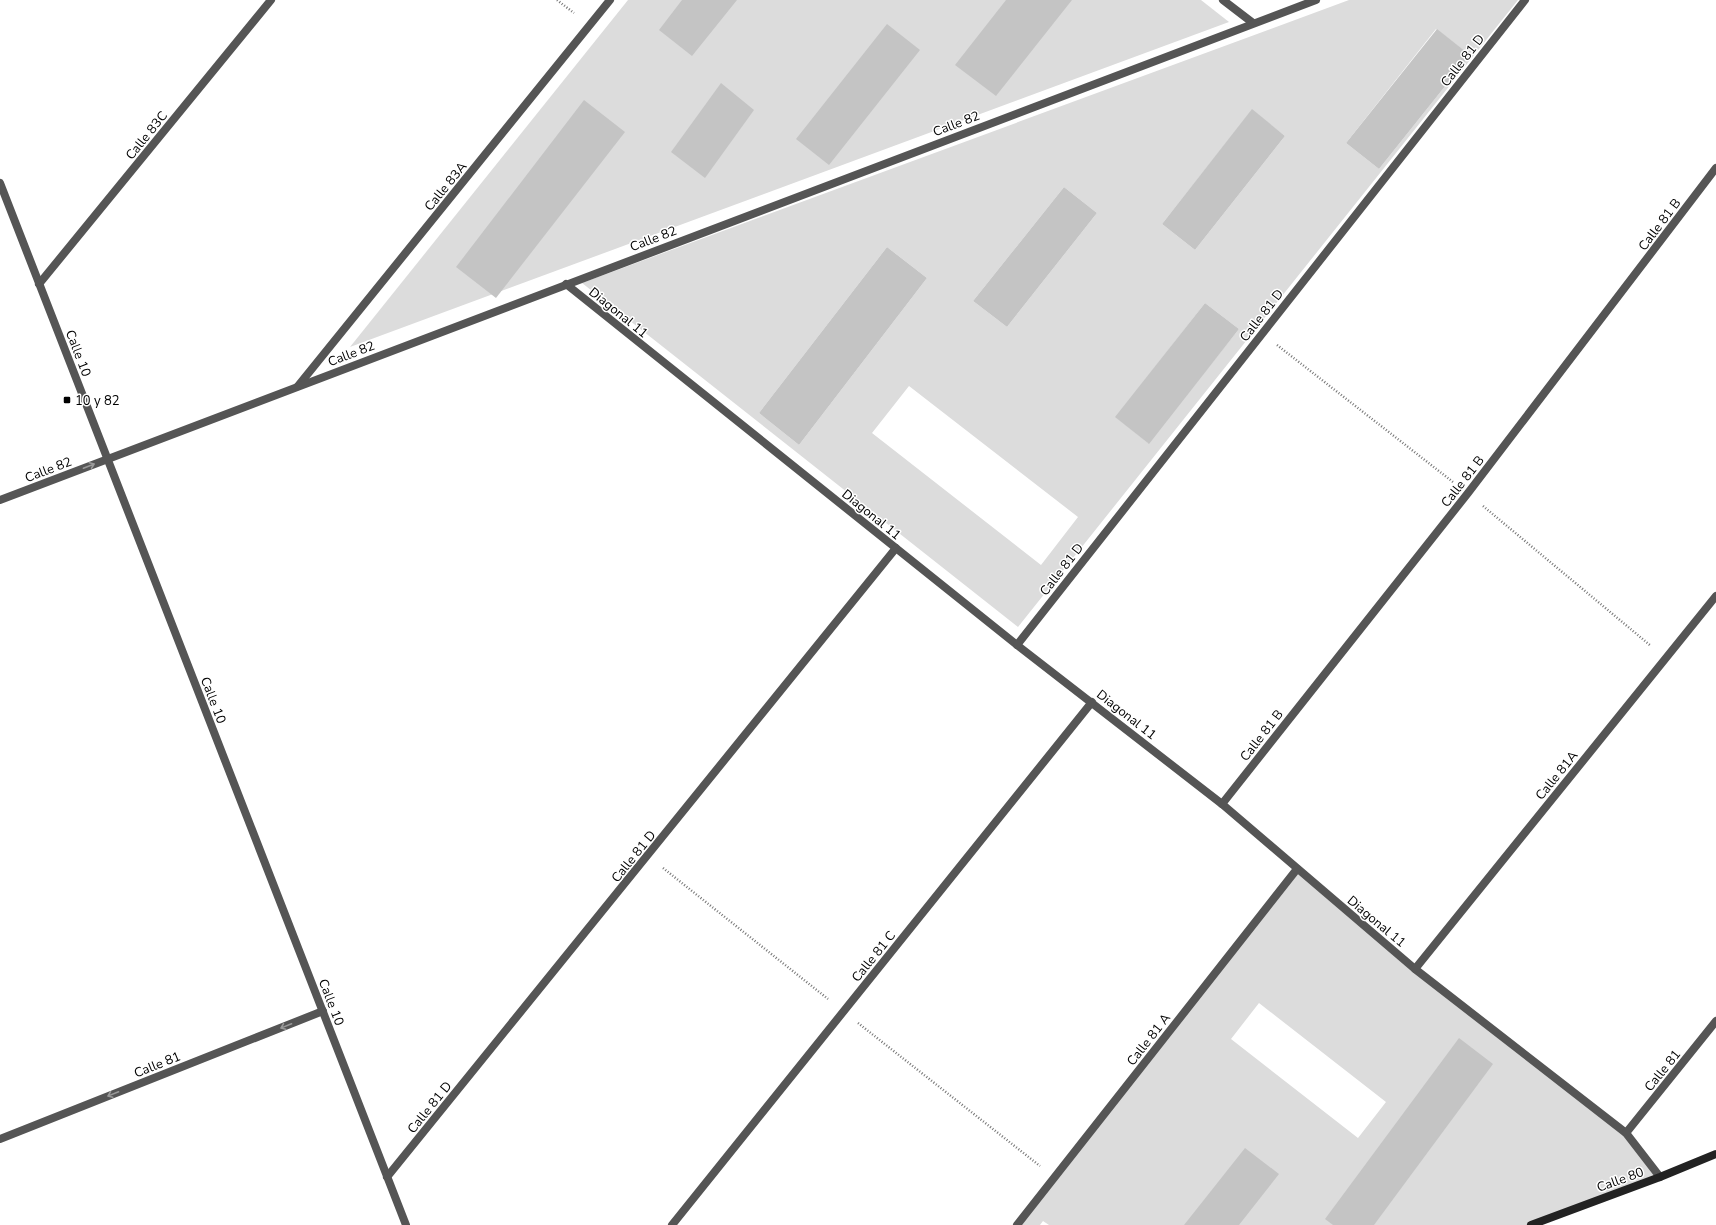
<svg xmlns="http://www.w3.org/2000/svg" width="1716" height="1225" viewBox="0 0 1716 1225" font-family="'Nunito Sans',sans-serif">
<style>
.green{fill:#dcdcdc;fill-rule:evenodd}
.building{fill:#c4c4c4}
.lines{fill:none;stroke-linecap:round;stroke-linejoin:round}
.path{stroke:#777;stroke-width:2.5;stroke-dasharray:1 2;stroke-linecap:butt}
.street{stroke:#555;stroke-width:8}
.secondary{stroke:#222;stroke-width:8}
.oneway{stroke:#999}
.poi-dot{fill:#000;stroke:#fff;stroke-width:1.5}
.labels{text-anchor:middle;stroke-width:3;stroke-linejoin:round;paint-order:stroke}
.street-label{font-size:13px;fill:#000;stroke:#fff}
.poi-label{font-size:13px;fill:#000;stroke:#fff;text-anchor:start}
</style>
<rect width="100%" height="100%" fill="#fff"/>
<!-- green -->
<g class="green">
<path d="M628,0H1201L1229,22L350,347Z"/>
<path d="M1349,0H1518L1018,627L582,283ZM1436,29L1470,55L1379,169L1346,143ZM1252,110L1285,136L1195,250L1162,224ZM1064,187L1097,213L1007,327L973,301ZM887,247L927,278L799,445L759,413ZM1205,303L1239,329L1148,443L1116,417ZM909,386L1078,517L1041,565L872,433Z"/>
<path d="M1297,869L1415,969L1626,1133L1660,1177L1531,1225H1049L1043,1221L1040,1225H1017ZM1259,1003L1386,1102L1358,1138L1231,1039Z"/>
</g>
<!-- building -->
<g class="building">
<path d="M682,0H737L692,56L659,30Z"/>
<path d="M1006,0H1072L996,96L955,65Z"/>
<path d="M887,24L920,50L829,165L796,139Z"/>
<path d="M1437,29L1470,55L1379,169L1346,143Z"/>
<path d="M721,83L754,110L705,178L671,152Z"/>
<path d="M584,100L625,132L496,298L456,267Z"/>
<path d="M1252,109L1285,136L1195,250L1162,224Z"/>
<path d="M1064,187L1097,213L1007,327L973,301Z"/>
<path d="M887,247L927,278L799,445L759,413Z"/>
<path d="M1205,303L1239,329L1149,444L1115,417Z"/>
<path d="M1459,1038L1493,1064L1374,1225H1333L1325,1219Z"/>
<path d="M1245,1148L1279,1174L1239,1225H1184Z"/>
</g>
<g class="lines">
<!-- path -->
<g class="path">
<path d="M557,0L574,13"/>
<path d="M1277,345L1453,482"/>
<path d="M1483,506L1651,646"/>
<path d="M663,868L828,999"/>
<path d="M858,1023L1040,1166"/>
</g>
<!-- street -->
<g class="street">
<path d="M1223,0L1253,23"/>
<path d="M0,183L406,1225"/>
<path d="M39,284L271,0"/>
<path d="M566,284L1017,645L1222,804L1415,969L1626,1133L1660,1177"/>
<path d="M298,386L610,0"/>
<path d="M0,500L1316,0"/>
<path d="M1017,645L1525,0"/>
<path d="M1222,804L1468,493L1716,168"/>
<path d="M1415,969L1716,596"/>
<path d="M1626,1133L1716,1021"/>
<path d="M0,1139L323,1011"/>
<path d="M387,1177L896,548"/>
<path d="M672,1225L1092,702"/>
<path d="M1017,1225L1297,869"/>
</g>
<!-- secondary -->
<path class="secondary" d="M1531,1225L1660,1177L1716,1154"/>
</g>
<!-- one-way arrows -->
<defs><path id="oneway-shaft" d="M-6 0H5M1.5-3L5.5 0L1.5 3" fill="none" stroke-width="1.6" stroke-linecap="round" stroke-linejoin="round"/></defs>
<g class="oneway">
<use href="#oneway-shaft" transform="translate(89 466) rotate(-21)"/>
<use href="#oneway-shaft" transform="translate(286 1026) rotate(158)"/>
<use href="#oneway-shaft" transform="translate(113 1094) rotate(158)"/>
</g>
<!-- markers -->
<rect class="poi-dot" x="63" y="396" width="8" height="8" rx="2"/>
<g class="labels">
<!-- street labels -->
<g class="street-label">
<text transform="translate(1462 60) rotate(-52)" y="5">Calle 81 D</text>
<text transform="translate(956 123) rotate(-21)" y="5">Calle 82</text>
<text transform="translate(146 135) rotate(-51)" y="5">Calle 83C</text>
<text transform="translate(445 186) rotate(-51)" y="5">Calle 83A</text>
<text transform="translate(1659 224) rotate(-53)" y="5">Calle 81 B</text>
<text transform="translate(653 238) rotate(-21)" y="5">Calle 82</text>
<text transform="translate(619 312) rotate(39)" y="5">Diagonal 11</text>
<text transform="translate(1261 315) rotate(-52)" y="5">Calle 81 D</text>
<text transform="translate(79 353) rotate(69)" y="5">Calle 10</text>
<text transform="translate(351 353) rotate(-21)" y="5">Calle 82</text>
<text transform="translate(48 469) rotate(-21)" y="5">Calle 82</text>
<text transform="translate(1462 481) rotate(-52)" y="5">Calle 81 B</text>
<text transform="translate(872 514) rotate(39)" y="5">Diagonal 11</text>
<text transform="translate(1061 569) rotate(-52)" y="5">Calle 81 D</text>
<text transform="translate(214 700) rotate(69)" y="5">Calle 10</text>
<text transform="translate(1127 714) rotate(38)" y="5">Diagonal 11</text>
<text transform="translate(1261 735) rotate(-52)" y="5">Calle 81 B</text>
<text transform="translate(1556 775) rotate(-51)" y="5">Calle 81A</text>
<text transform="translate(633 856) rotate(-51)" y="5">Calle 81 D</text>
<text transform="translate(1377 921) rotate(40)" y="5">Diagonal 11</text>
<text transform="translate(873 956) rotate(-51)" y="5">Calle 81 C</text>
<text transform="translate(332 1002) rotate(69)" y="5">Calle 10</text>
<text transform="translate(1148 1039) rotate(-52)" y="5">Calle 81 A</text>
<text transform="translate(157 1064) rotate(-22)" y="5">Calle 81</text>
<text transform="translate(1662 1070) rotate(-51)" y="5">Calle 81</text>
<text transform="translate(429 1107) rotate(-51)" y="5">Calle 81 D</text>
<text transform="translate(1620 1179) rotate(-20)" y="5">Calle 80</text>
</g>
<!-- poi labels -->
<g class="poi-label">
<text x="75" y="405">10 y 82</text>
</g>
</g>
</svg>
